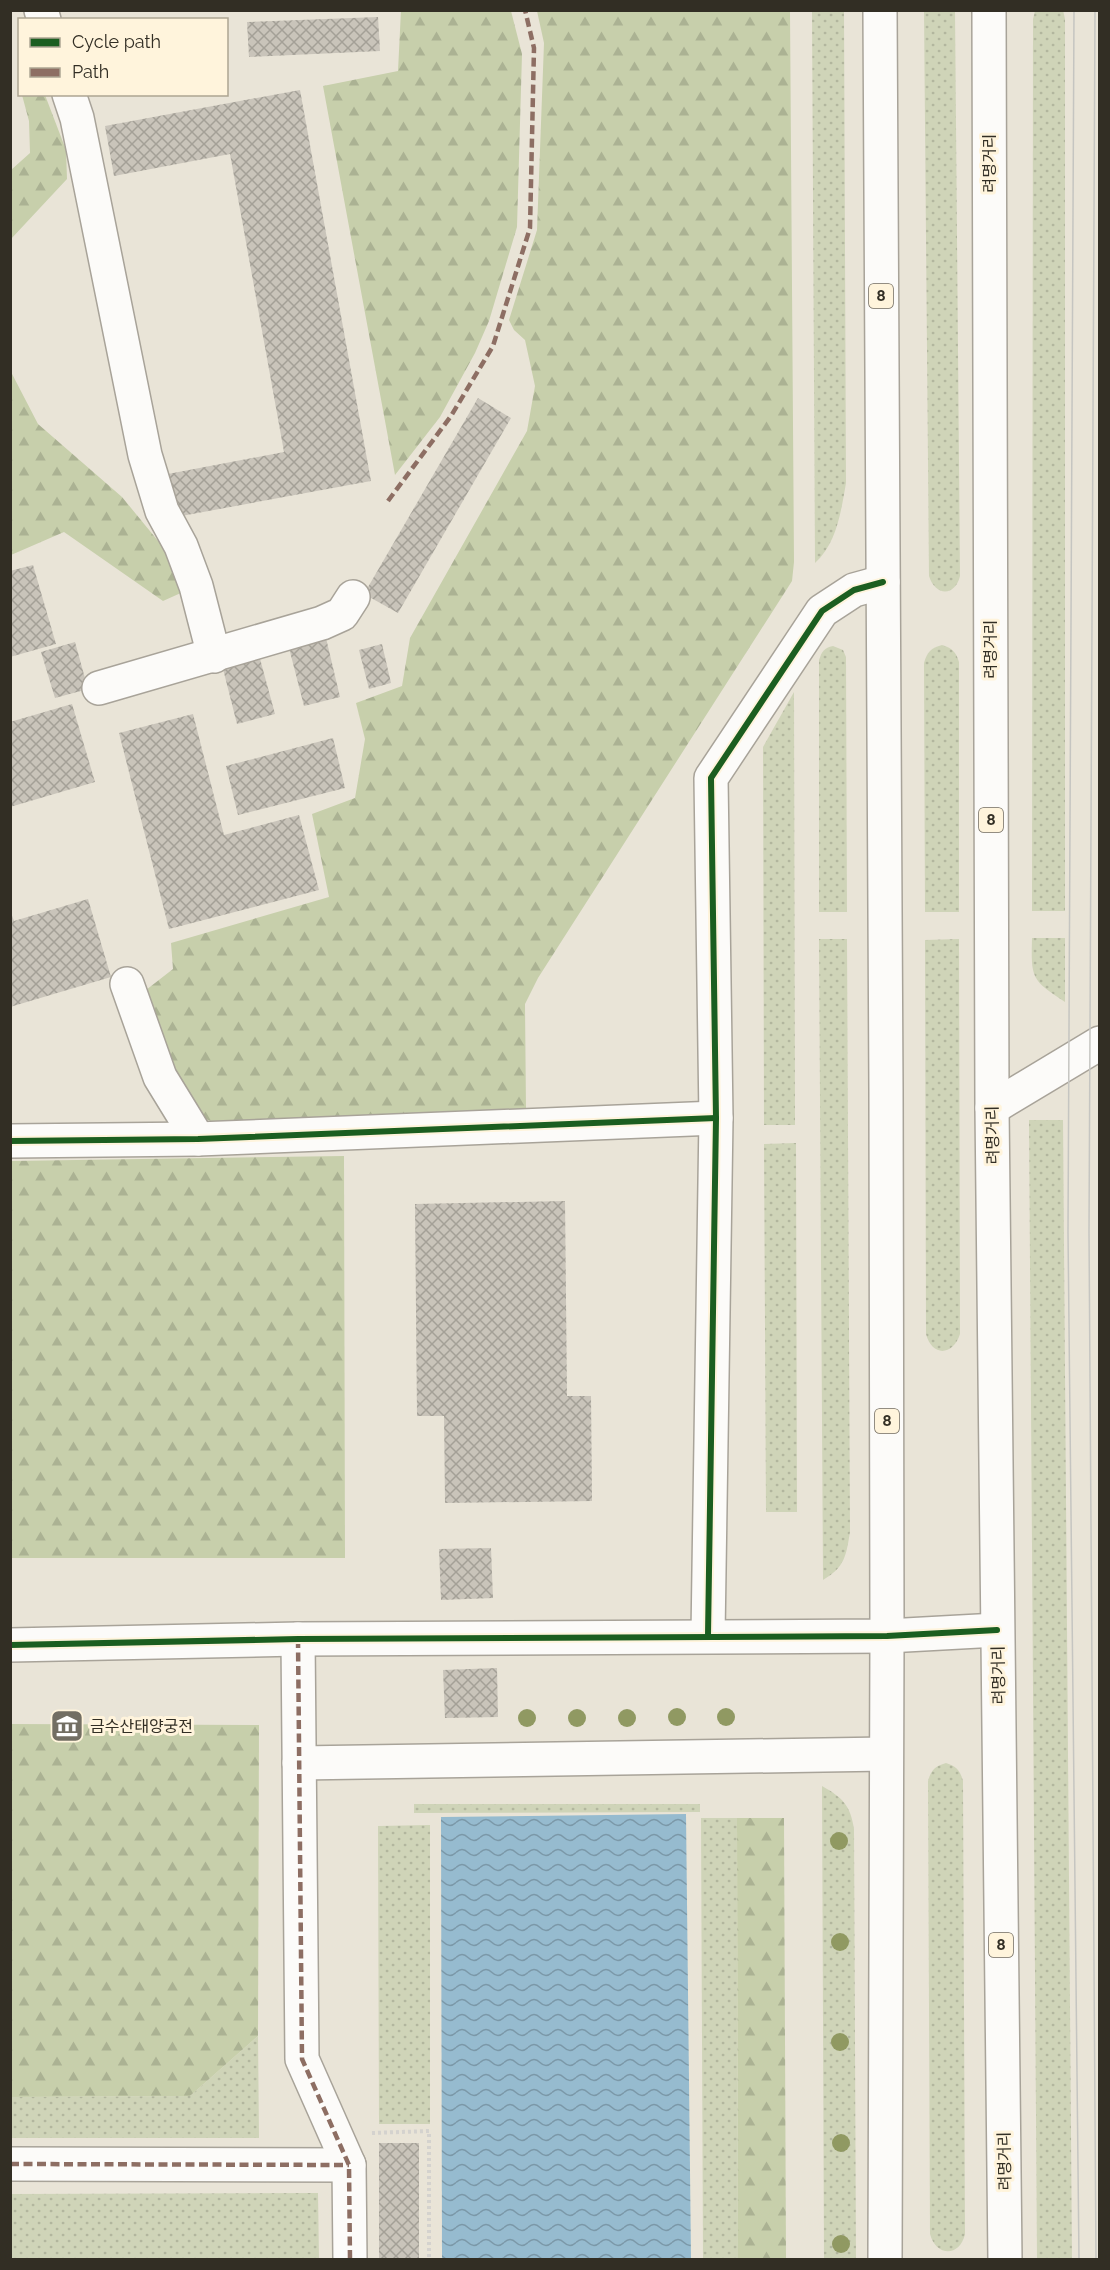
<svg xmlns="http://www.w3.org/2000/svg" width="1110" height="2270" viewBox="0 0 1110 2270" font-family="Raleway,'Noto Sans KR',sans-serif">
<style>
.grass{fill:url(#grass-dots)}
.forest{fill:url(#forest-firs)}
.water{fill:url(#water-waves)}
.building{fill:url(#building-cross-hatch)}
.lines{fill:none;stroke-linecap:round;stroke-linejoin:round}
.minor-casing{stroke:#a8a399;stroke-width:36}
.highway-casing{stroke:#a8a399;stroke-width:36}
.path{stroke:#d4d2ce;stroke-width:4;stroke-dasharray:3 3;stroke-linecap:butt}
.minor{stroke:#fcfbf9;stroke-width:33}
.highway{stroke:#fcfbf9;stroke-width:33}
.tram{stroke:#c5c5c1;stroke-width:1.5}
.quiet{stroke:#8d6e63;stroke-width:4.5;stroke-dasharray:9 4.5;stroke-linecap:butt}
.cycleway-casing{stroke:#fff4dc;stroke-width:10}
.cycleway{stroke:#1b5e20;stroke-width:6}
.tree{fill:#909962}
.labels{text-anchor:middle;stroke-width:6;stroke-linejoin:round;paint-order:stroke}
.shield{fill:#fff4dc;stroke:#70695b;stroke-width:1.5}
.shield-label{font-size:15px;font-weight:bold;fill:#322e24}
.street-label{font-size:16px;fill:#322e24;stroke:#fff4dc}
.poi-label{font-size:16px;fill:#322e24;stroke:#fff4dc;text-anchor:start}
</style>
<defs>
<pattern id="grass-dots" width="8" height="8" patternUnits="userSpaceOnUse" patternTransform="scale(1.5)"><rect width="8" height="8" fill="#cfd4b8"/><path d="M2 2h.1M6 6h.1" fill="none" stroke="#b2b69e" stroke-width="1.8" stroke-linecap="round"/></pattern>
<pattern id="forest-firs" width="22" height="20" patternUnits="userSpaceOnUse" patternTransform="scale(1.5)"><rect width="22" height="20" fill="#c7cfab"/><path d="M5 1l3.5 6h-7zM16 11l3.5 6h-7z" fill="#abb293"/></pattern>
<pattern id="water-waves" width="16" height="10" patternUnits="userSpaceOnUse" patternTransform="scale(1.5)"><rect width="16" height="10" fill="#96bbcf"/><path d="M0 5q4-4 8 0t8 0" fill="none" stroke="#7b98a8"/></pattern>
<pattern id="building-cross-hatch" width="8" height="8" patternUnits="userSpaceOnUse" patternTransform="scale(1.5)"><rect width="8" height="8" fill="#c9c4ba"/><path d="M0 0l8 8M0 8l8-8" fill="none" stroke="#a4a097"/></pattern>
</defs>
<rect width="100%" height="100%" fill="#e9e4d7"/>
<!-- grass -->
<g class="grass">
<path d="M1063,10L1065,19V911H1032L1033,19L1035,11Z"/>
<path d="M812,11H844L846,483C841,511 837,543 815,563Z"/>
<path d="M924,11H955L960,576C955,597 935,596 929,576Z"/>
<path d="M942,645C952,648 956,652 959,662V912H925L924,663C927,652 931,648 942,645Z"/>
<path d="M833,646L843,650L846,657L847,912H819V660C822,651 824,648 833,646Z"/>
<path d="M794,692L795,1125H764L763,747Z"/>
<path d="M1032,938H1065V1002C1031,980 1031,978 1032,938Z"/>
<path d="M819,939H847L850,1532C846,1556 845,1567 823,1580Z"/>
<path d="M959,939L960,1334C953,1356 932,1357 926,1334L925,940Z"/>
<path d="M1029,1120H1063L1072,2260L1037,2259Z"/>
<path d="M796,1143L797,1512H766L764,1144Z"/>
<path d="M946,1763C956,1766 960,1770 963,1781L965,2234C960,2257 936,2257 930,2234L928,1781C931,1770 935,1766 946,1763Z"/>
<path d="M822,1786C843,1798 850,1805 854,1829L856,2259H824Z"/>
<path d="M414,1804H700V1812L414,1813Z"/>
<path d="M701,1818H737L738,2259H703Z"/>
<path d="M430,1825V2124H379L378,1826Z"/>
<path d="M258,2036L259,2138H11L10,2097L190,2096Z"/>
<path d="M318,2193L319,2259H11V2194Z"/>
</g>
<!-- forest -->
<g class="forest">
<path d="M401,10L511,11L522,54L517,227L489,321L475,353L440,417L395,475L323,86L398,71Z"/>
<path d="M537,11H790L794,562L792,581L538,978L525,1004L526,1110L214,1123L200,1116L176,1070L146,990L173,969L171,943L329,897L312,814L355,798L365,739L356,703L402,686L410,638L527,431L535,386L525,340L514,330L509,320L537,230L544,43Z"/>
<path d="M22,95H45L66,150L67,179L11,239V170L30,153L29,121Z"/>
<path d="M10,370L38,424L122,497L177,564L183,592L163,601L64,532L11,555Z"/>
<path d="M344,1156L345,1558H11V1161Z"/>
<path d="M11,1724L259,1725L258,2036L190,2096L11,2097Z"/>
<path d="M737,1818H784L786,2259H738Z"/>
</g>
<!-- water -->
<path class="water" d="M686,1814L691,2259H442L441,1817Z"/>
<!-- building -->
<g class="building">
<path d="M378,17L380,51L249,57L247,22Z"/>
<path d="M300,90L371,481L176,517L168,474L284,452L230,154L114,176L105,126Z"/>
<path d="M478,398L511,418L398,613L364,594Z"/>
<path d="M33,565L56,644L10,657V571Z"/>
<path d="M326,638L340,697L304,706L289,648Z"/>
<path d="M75,642L88,689L55,698L41,652Z"/>
<path d="M382,644L391,683L369,689L359,650Z"/>
<path d="M259,655L275,714L237,724L222,665Z"/>
<path d="M72,704L95,782L10,807V722Z"/>
<path d="M193,714L224,835L299,815L319,890L169,929L119,733Z"/>
<path d="M333,738L345,788L238,815L226,766Z"/>
<path d="M88,899L111,977L10,1007V910L14,921Z"/>
<path d="M565,1201L567,1396H591L592,1501L445,1503L444,1416H417L415,1204Z"/>
<path d="M491,1548L493,1598L441,1600L439,1549Z"/>
<path d="M497,1668L498,1717L445,1718L443,1670Z"/>
<rect x="379" y="2143" width="40" height="117"/>
</g>
<g class="lines">
<defs>
<g id="minor">
<path d="M41,10L44,20"/>
<path d="M69,94L77,118L145,455L162,511L181,546L196,586L214,656"/>
<path d="M99,688L322,623L342,614L353,597"/>
<path d="M127,984L160,1077L198,1139"/>
<path d="M992,1108L1100,1043"/>
<path d="M10,1141L198,1139L716,1118"/>
<path d="M708,1635L716,1118L711,778L822,611L854,590L883,582"/>
<path d="M298,1639L302,2059L349,2165L350,2260"/>
<path d="M10,1645L298,1639L887,1636L997,1630"/>
<path d="M299,1763L886,1754"/>
<path d="M10,2164L349,2165"/>
</g>
<g id="highway">
<path d="M880,10L886,1090L887,1636L885,2260"/>
<path d="M989,10L992,1108L1005,2260"/>
</g>
</defs>
<!-- minor casing -->
<use href="#minor" class="minor-casing"/>
<!-- highway casing -->
<use href="#highway" class="highway-casing"/>
<!-- path -->
<path class="path" d="M372,2133L429,2131V2260"/>
<!-- minor -->
<use href="#minor" class="minor"/>
<!-- highway -->
<use href="#highway" class="highway"/>
<!-- tram -->
<g class="tram">
<path d="M1074,10L1068,1232L1079,2260"/>
<path d="M1095,10L1089,1232L1096,2260"/>
</g>
<!-- quiet -->
<g class="quiet">
<path d="M388,501L451,416L493,346L530,228L534,48L525,10"/>
<path d="M298,1639L302,2059L349,2165L350,2260"/>
<path d="M10,2164L349,2165"/>
</g>
<defs>
<g id="cycleway">
<path d="M10,1141L198,1139L716,1118"/>
<path d="M708,1635L716,1118L711,778L822,611L854,590L883,582"/>
<path d="M10,1645L298,1639L887,1636L997,1630"/>
</g>
</defs>
<!-- cycleway casing -->
<use href="#cycleway" class="cycleway-casing"/>
<!-- cycleway -->
<use href="#cycleway" class="cycleway"/>
</g>
<!-- trees -->
<g class="tree">
<circle cx="677" cy="1717" r="9"/>
<circle cx="726" cy="1717" r="9"/>
<circle cx="527" cy="1718" r="9"/>
<circle cx="577" cy="1718" r="9"/>
<circle cx="627" cy="1718" r="9"/>
<circle cx="839" cy="1841" r="9"/>
<circle cx="840" cy="1942" r="9"/>
<circle cx="840" cy="2042" r="9"/>
<circle cx="841" cy="2143" r="9"/>
<circle cx="841" cy="2244" r="9"/>
</g>
<!-- icons -->
<defs>
<symbol id="museum-square" viewBox="-11 -11 22 22"><rect x="-9" y="-9" width="18" height="18" rx="4" fill="#726e63" stroke="#fff4dc"/><path d="M0-6L6-3V-2H-6V-3ZM-5-1h2V3h-2ZM-1-1h2V3h-2ZM3-1h2V3H3ZM-6 4H6V6H-6Z" fill="#fff"/></symbol>
</defs>
<g fill-rule="evenodd">
<use href="#museum-square" x="48" y="1707" width="38" height="38"/>
</g>
<g class="labels">
<!-- shield labels -->
<g class="shield">
<rect x="869" y="284" width="24" height="24" rx="4.5"/>
<rect x="979" y="808" width="24" height="24" rx="4.5"/>
<rect x="875" y="1409" width="24" height="24" rx="4.5"/>
<rect x="989" y="1933" width="24" height="24" rx="4.5"/>
</g>
<g class="shield-label">
<text x="881" y="301">8</text>
<text x="991" y="825">8</text>
<text x="887" y="1426">8</text>
<text x="1001" y="1950">8</text>
</g>
<!-- street labels -->
<g class="street-label">
<text transform="translate(989 163) rotate(-90)" y="6">려명거리</text>
<text transform="translate(990 649) rotate(-90)" y="6">려명거리</text>
<text transform="translate(992 1135) rotate(-91)" y="6">려명거리</text>
<text transform="translate(998 1675) rotate(-91)" y="6">려명거리</text>
<text transform="translate(1004 2161) rotate(-91)" y="6">려명거리</text>
</g>
<!-- poi labels -->
<g class="poi-label">
<text x="90" y="1732">금수산태양궁전</text>
</g>
</g>
<!-- border -->
<rect width="1110" height="2270" fill="none" stroke="#322e24" stroke-width="24"/>
<!-- legend -->
<rect x="18" y="18" width="210" height="78" fill="#fff4dc" stroke="#ada592" stroke-width="1.5"/>
<rect x="30" y="38" width="30" height="9" fill="#1b5e20" stroke="#ada592" stroke-width="1.5"/>
<text x="72" y="48" font-size="18" fill="#322e24">Cycle path</text>
<rect x="30" y="68" width="30" height="9" fill="#8d6e63" stroke="#ada592" stroke-width="1.5"/>
<text x="72" y="78" font-size="18" fill="#322e24">Path</text>
</svg>
